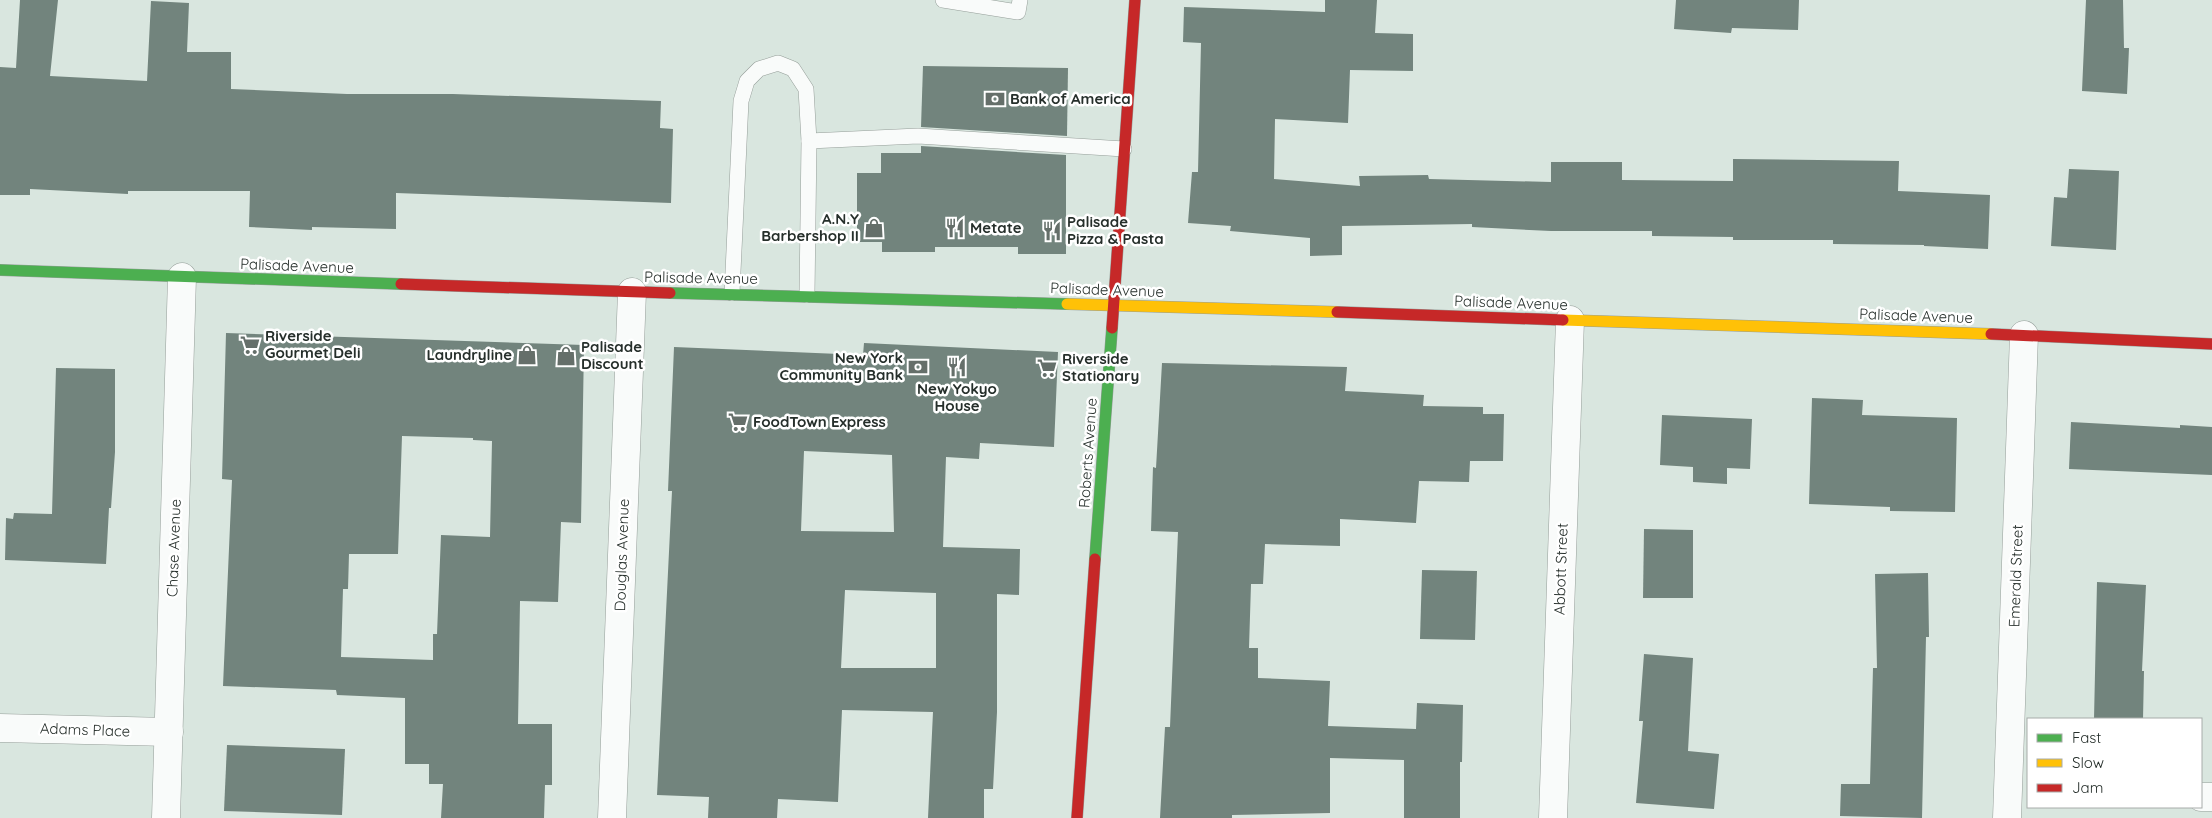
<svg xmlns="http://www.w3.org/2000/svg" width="2212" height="818" viewBox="0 0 2212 818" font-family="Quicksand,sans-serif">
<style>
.building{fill:#72847d;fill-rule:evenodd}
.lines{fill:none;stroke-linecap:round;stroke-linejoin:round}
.lane-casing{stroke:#959e99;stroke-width:16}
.street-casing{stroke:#959e99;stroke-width:29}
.fast-casing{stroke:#959e99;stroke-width:12}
.slow-casing{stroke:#959e99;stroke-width:12}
.jam-casing{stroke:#959e99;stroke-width:12}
.lane{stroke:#f9fbfa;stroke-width:15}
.street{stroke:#f9fbfa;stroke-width:28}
.fast{stroke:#4caf50;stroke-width:11}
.slow{stroke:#ffc107;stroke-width:11}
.jam{stroke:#c62828;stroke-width:11}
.labels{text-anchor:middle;stroke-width:5;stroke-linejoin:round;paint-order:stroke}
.poi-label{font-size:15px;font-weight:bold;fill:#262f2b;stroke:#fff;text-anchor:start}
.street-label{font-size:15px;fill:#262f2b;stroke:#fff}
</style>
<rect width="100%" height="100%" fill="#d9e6df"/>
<!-- building -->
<g class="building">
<path d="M20,0H58L50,76L147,81L151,1L189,3L187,52H231V89L347,94H453L661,101L660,128L673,129L671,203L396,193V229L312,227V230L249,227L250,191H128V194L30,189V195H0V67L16,68Z"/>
<path d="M1325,0H1377L1375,33L1413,34V71L1350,70L1348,123L1275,119L1274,179L1360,186L1359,176L1428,175L1429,179L1551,182V162H1622V180L1733,181V159L1899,161L1898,191L1990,195L1988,249L1924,246V245L1833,244V240H1733V237L1652,236V231H1551L1472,227V224L1342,226V255L1310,256V238L1230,231L1231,226L1188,223L1192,172H1198L1201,43L1183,42L1184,7L1325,12Z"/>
<path d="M1676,0H1799L1798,30L1732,28L1731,33L1674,29Z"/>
<path d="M2086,0H2123L2124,48H2129L2127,94L2082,91Z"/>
<path d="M923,66L1068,68L1067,136L921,127Z"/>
<path d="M921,146L1066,155V254H1018V247H935V252H882V242H857V173H881V153H921Z"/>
<path d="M2069,169L2119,171L2116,250L2051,246L2054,197L2067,198Z"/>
<path d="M226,333L584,345L581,523L561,522L558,602L520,601L518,724H552V785H545L544,818H441L443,784H429V764H405V698L337,695L336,690L223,686L232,480L222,479ZM402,436L473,438V440L492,441L490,537L441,535L437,634H433V660L341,657L343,589H348L349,554H398Z"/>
<path d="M864,343L1058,352L1054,447L980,443L979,459L946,457L943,547L1020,549L1019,595L997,594V712L993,789H984V818H928L933,712L842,710L838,802L778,799L777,818H708L709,797L657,795L672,491H668L674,347L863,355ZM804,451L892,455L894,532L801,531ZM845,590L936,593V668H841Z"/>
<path d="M1162,363L1347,367L1345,391L1424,395L1423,406L1483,407V414H1504L1503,461H1470L1469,482L1419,481L1416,523L1340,519V546L1265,544L1263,584H1251L1249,648H1258V678L1330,681L1328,726L1416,729L1417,703L1463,705L1462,762H1460V818H1404V760L1330,758V813L1232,815V818H1160L1165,727H1170L1178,532L1151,531L1153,467L1156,468Z"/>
<path d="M56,368L115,369V452L111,508H109L106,564L5,560L6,518L13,519L14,513L52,514Z"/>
<path d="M1812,398L1863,400L1862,415L1957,418L1955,512L1890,511V507L1809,504Z"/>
<path d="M1662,415L1752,419L1750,469L1727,468V484L1693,482V467L1660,465Z"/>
<path d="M2071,422L2180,428V425L2212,427V475L2069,469Z"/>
<path d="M1644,529L1693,530V598H1643Z"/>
<path d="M1422,570L1477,571L1475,640L1420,639Z"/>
<path d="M1928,573L1929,637H1926L1922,818L1840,816L1841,784H1870L1873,668H1877L1875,574Z"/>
<path d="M2097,582L2146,585L2142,671H2144L2143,719H2094Z"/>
<path d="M1644,654L1693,658L1688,751L1719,754L1714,809L1636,803L1643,721H1639Z"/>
<path d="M227,745L345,749L342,815L224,811Z"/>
</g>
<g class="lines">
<defs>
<g id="lane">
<path d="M943,0L1018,12L1020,0"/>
<path d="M809,141L918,136L1124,149"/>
<path d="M732,293L741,101L747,81L759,69L778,63L793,69L806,89L809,141L807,295"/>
</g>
<g id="street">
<path d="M0,728L169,732"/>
<path d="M2201,797H2212"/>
<path d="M166,818L182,277"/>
<path d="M612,818L632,292"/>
<path d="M1553,818L1570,320"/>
<path d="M2007,818L2024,335"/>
</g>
<g id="fast">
<path d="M0,270L401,284"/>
<path d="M670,293L1067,304"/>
<path d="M1095,559L1112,328"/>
</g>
<g id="slow">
<path d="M1067,304L1337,312"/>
<path d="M1563,320L1991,334"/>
</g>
<g id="jam">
<path d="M401,284L670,293"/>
<path d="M1337,312L1563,320"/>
<path d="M1112,328L1135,0"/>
<path d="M1991,334L2212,344"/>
<path d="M1077,818L1095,559"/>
</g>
</defs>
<!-- lane casing -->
<use href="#lane" class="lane-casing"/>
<!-- street casing -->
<use href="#street" class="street-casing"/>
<!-- fast casing -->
<use href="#fast" class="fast-casing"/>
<!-- slow casing -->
<use href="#slow" class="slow-casing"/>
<!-- jam casing -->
<use href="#jam" class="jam-casing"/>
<!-- lane -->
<use href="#lane" class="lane"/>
<!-- street -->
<use href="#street" class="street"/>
<!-- fast -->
<use href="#fast" class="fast"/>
<!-- slow -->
<use href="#slow" class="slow"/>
<!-- jam -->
<use href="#jam" class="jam"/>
</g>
<!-- icons -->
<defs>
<symbol id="bank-bare" viewBox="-9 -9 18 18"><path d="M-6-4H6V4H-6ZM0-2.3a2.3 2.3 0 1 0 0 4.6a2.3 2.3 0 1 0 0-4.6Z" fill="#656f6a" stroke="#fff" stroke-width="2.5" paint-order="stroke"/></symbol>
<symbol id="shop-bare" viewBox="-9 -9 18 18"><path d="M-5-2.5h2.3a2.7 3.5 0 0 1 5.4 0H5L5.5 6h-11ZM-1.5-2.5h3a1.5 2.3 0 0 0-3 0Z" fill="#656f6a" stroke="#fff" stroke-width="2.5" paint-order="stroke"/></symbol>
<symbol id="restaurant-bare" viewBox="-9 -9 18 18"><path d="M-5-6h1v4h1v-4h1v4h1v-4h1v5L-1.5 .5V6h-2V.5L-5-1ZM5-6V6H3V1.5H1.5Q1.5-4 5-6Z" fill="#656f6a" stroke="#fff" stroke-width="2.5" paint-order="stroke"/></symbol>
<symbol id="supermarket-bare" viewBox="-9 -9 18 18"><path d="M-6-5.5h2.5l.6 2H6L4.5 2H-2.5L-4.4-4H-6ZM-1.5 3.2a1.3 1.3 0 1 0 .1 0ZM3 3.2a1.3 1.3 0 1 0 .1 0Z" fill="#656f6a" stroke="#fff" stroke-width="2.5" paint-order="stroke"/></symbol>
</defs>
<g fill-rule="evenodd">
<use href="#bank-bare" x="981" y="85" width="28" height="28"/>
<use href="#shop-bare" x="860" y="214" width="28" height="28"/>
<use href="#restaurant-bare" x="941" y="214" width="28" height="28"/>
<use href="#restaurant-bare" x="1038" y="217" width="28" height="28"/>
<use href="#supermarket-bare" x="236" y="331" width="28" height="28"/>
<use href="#shop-bare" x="513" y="341" width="28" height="28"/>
<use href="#shop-bare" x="552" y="342" width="28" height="28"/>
<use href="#bank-bare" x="904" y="353" width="28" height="28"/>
<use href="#restaurant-bare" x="943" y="353" width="28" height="28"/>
<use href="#supermarket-bare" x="1033" y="354" width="28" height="28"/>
<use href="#supermarket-bare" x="724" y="408" width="28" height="28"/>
</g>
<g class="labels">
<!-- poi labels -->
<g class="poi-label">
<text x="1010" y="104">Bank of America</text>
<text x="859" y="224" text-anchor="end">A.N.Y<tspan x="859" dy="17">Barbershop II</tspan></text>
<text x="1067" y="227">Palisade<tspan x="1067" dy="17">Pizza &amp; Pasta</tspan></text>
<text x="970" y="233">Metate</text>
<text x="265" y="341">Riverside<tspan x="265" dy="17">Gourmet Deli</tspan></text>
<text x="581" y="352">Palisade<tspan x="581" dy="17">Discount</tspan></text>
<text x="512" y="360" text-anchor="end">Laundryline</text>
<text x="903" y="363" text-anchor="end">New York<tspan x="903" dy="17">Community Bank</tspan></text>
<text x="1062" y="364">Riverside<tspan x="1062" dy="17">Stationary</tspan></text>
<text x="957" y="394" text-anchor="middle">New Yokyo<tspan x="957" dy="17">House</tspan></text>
<text x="753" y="427">FoodTown Express</text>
</g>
<!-- street labels -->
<g class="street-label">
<text transform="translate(297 266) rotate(2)" y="5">Palisade Avenue</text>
<text transform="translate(701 278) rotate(1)" y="5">Palisade Avenue</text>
<text transform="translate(1107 290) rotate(2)" y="5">Palisade Avenue</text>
<text transform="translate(1511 303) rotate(2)" y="5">Palisade Avenue</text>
<text transform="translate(1916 316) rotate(2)" y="5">Palisade Avenue</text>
<text transform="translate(1088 453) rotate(-86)" y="5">Roberts Avenue</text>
<text transform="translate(174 548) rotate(-88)" y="5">Chase Avenue</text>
<text transform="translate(622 555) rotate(-88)" y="5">Douglas Avenue</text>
<text transform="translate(1561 569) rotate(-88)" y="5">Abbott Street</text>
<text transform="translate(2016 576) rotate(-88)" y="5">Emerald Street</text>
<text transform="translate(85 730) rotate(2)" y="5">Adams Place</text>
</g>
</g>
<!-- legend -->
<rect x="2027" y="718" width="175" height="90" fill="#ffffff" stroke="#a8acaa"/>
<rect x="2037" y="734" width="25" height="8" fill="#4caf50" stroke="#a8acaa"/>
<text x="2072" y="743" font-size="15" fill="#262f2b">Fast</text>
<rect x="2037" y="759" width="25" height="8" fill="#ffc107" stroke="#a8acaa"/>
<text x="2072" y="768" font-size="15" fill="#262f2b">Slow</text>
<rect x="2037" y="784" width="25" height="8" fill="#c62828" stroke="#a8acaa"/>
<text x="2072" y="793" font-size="15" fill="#262f2b">Jam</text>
</svg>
